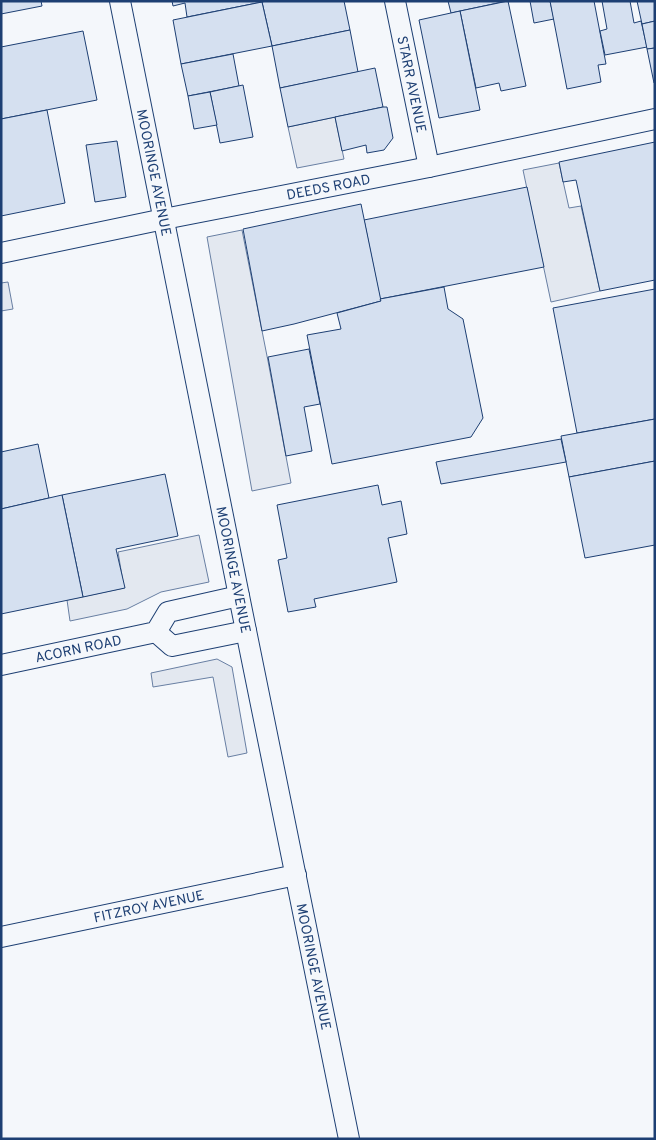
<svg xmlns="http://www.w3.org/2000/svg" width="656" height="1140" viewBox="0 0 656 1140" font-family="Overpass,sans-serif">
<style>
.parking{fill:#e3e8f0;stroke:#687fa3}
.building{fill:#d5e0f0;stroke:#1d3f73}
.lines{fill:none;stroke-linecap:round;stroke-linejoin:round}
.minor-casing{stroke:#1d3f73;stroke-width:22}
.minor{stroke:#f4f7fb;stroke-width:20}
.labels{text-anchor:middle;stroke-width:4;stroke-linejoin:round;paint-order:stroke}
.street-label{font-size:14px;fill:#1d3f73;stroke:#f4f7fb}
</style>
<rect width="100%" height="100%" fill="#f4f7fb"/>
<!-- parking -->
<g class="parking">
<path d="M335,117L344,159L297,168L288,127Z"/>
<path d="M559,163L569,208L581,206L600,291L551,302L523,170Z"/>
<path d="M242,230L268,361L291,483L252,491L207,237Z"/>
<path d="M8,282L13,309L1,311V283Z"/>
<path d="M199,535L209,582L161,592L127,609L70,621L67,600L124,588L118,552Z"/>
<path d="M217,659L232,667L247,753L228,757L213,677L153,687L151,673Z"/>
</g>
<!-- building -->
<g class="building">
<path d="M1,1H41L42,6L1,14Z"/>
<path d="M172,1H262V2L187,17L185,3L173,6Z"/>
<path d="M266,1H344L350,30L272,46L262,2Z"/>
<path d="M448,1H507L451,13Z"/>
<path d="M508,1L526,86L501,91L499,83L476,88L460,11Z"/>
<path d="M530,1H550L554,19L534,23Z"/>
<path d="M550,1H594L606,64L598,65L601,82L567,89Z"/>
<path d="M602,1H630L634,23L641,21L647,47L605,55L600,31L607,29Z"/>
<path d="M637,1H655V21L642,24Z"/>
<path d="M262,2L272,46L181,64L173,20Z"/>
<path d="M460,11L480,110L439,118L419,20Z"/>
<path d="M655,21V48L647,49L642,24Z"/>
<path d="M350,30L358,72L280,88L272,46Z"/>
<path d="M83,31L97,100L1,119V47Z"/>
<path d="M655,48V83H654L647,49Z"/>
<path d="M233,54L239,86L188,96L181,64Z"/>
<path d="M375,68L383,107L288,127L280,88Z"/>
<path d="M243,85L253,137L220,143L210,92Z"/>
<path d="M210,92L217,125L194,129L188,96Z"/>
<path d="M383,107H387L393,138L384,150L367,153L366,145L342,151L335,117Z"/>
<path d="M47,110L65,203L1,216V119Z"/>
<path d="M117,141L126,197L95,202L86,145Z"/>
<path d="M655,142V280L600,291L576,180L563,182L559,162Z"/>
<path d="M527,187L544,267L380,299L364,220Z"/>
<path d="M361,204L381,301L294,324L262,331L243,229Z"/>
<path d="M444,287L448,309L463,319L483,418L471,437L332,464L307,335L341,329L337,313L381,301L380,299Z"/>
<path d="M655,289V419L577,433L553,308Z"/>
<path d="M309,349L320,404L304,407L312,451L286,456L268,357Z"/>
<path d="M655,419V461L569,477L561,436Z"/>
<path d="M561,439L566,462L441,484L436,462Z"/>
<path d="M38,444L49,498L1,509V452Z"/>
<path d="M655,461V545L585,558L569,477Z"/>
<path d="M165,474L178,536L116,549L125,588L83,597L62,495Z"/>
<path d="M378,485L382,505L401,501L407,534L388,538L397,582L314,599L316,607L288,612L278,560L287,558L277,505Z"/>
<path d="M62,495L83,597L1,614V509Z"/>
</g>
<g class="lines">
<defs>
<g id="minor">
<path id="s1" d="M120,1L239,596L349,1139"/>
<path id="s2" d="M395,1L429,167"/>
<path id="s3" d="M1,253L164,219L429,167L655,119"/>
<path d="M156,632L172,646L246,631"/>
<path id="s4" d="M1,665L156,632L168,612L239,596"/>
<path id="s5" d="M1,937L296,875"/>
</g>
</defs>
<!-- minor casing -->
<use href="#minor" class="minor-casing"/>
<!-- minor -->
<use href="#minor" class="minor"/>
</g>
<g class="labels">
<!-- street labels -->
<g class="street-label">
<text dy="5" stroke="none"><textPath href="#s2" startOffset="85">STARR AVENUE</textPath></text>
<text dy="5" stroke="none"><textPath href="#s1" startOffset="175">MOORINGE AVENUE</textPath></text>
<text dy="5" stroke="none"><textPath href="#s3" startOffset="334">DEEDS ROAD</textPath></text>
<text dy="5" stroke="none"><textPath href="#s1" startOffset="580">MOORINGE AVENUE</textPath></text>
<text dy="5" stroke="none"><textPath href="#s4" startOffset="79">ACORN ROAD</textPath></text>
<text dy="5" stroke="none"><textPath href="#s5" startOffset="151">FITZROY AVENUE</textPath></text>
<text dy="5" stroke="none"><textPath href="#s1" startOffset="985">MOORINGE AVENUE</textPath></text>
</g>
</g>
<!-- border -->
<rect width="656" height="1140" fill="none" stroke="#1d3f73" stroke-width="5"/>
</svg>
